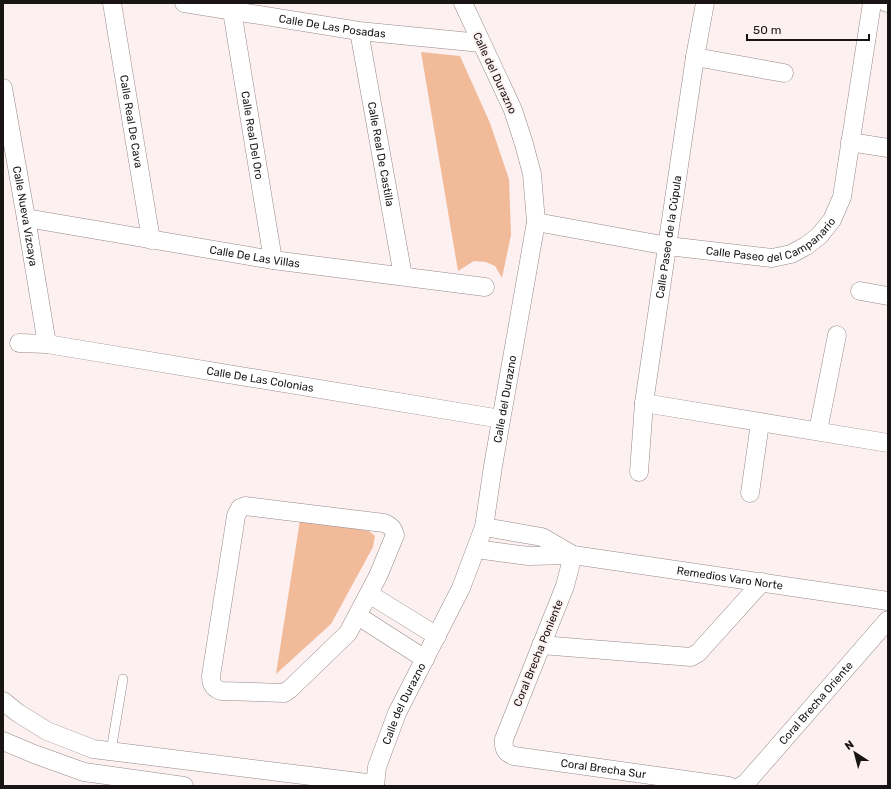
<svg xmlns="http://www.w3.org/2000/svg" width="891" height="789" viewBox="0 0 891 789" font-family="Rubik,sans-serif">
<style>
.green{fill:#f1bb9a}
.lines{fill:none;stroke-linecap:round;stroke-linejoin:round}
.service-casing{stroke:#95898a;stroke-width:10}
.minor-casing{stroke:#95898a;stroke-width:19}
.service{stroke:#fff;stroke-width:9}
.minor{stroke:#fff;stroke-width:18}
.labels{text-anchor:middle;stroke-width:3.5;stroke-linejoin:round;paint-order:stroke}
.street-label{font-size:11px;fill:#191515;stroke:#fdf0f1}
</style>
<rect width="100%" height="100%" fill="#fdf0f1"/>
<!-- green -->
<g class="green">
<path d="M421,52L460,56L490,123L509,179L511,235L502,278L495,266L486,262L474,261L458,271Z"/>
<path d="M300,520L369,531L375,536L373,547L331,624L276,674Z"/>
</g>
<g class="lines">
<defs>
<path id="service" d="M111,751L123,679"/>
<g id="minor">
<path id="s1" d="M112,3L151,240"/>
<path id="s2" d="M184,3L359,31L481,43"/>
<path d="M887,3H888"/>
<path id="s3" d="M232,11L273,260"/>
<path id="s4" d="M359,31L403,276"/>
<path d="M695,57L784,73"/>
<path id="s5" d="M3,88L26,218L47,344"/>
<path d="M850,142L888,148"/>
<path id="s6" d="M26,218L273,260L485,287"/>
<path id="s7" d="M536,222L668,246L772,258L791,254L806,246L819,236L832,220L842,197L872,3"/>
<path d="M860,291L888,296"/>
<path id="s8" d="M19,343L47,344L501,419"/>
<path d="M644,403L888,443"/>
<path d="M818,431L837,335"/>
<path id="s9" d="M639,472L644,403L695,57L705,3"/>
<path d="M750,493L760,423"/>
<path d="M245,506L384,523C391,526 393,528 395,535L378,576L348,633L290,689L284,693L222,691C214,689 211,685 211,676L236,516L240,508Z"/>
<path d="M484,527L542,537L573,555"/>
<path id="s10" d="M476,549L528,556L573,555L888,601"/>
<path id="s11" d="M573,555L565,586L504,739C503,748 505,753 514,756L729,786"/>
<path d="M369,594L437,636"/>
<path d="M358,616L425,659"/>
<path d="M541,645L691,657L698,653L762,582"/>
<path d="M3,701L18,713L47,731L93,749L375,784"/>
<path d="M3,741L34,754L84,772L184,786"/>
<path id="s12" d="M375,786L377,767L397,713L461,588L484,527L493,466L536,222L532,174L524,144L513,110L463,3"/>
<path id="s13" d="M741,786L746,783L888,620"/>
</g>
</defs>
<!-- service casing -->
<use href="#service" class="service-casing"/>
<!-- minor casing -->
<use href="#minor" class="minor-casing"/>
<!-- service -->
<use href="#service" class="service"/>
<!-- minor -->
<use href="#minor" class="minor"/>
</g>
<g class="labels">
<!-- street labels -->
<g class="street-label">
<text dy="4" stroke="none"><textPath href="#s2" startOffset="150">Calle De Las Posadas</textPath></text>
<text transform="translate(495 73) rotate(65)" y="4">Calle del Durazno</text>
<text dy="4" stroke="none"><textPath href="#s1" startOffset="120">Calle Real De Cava</textPath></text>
<text dy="4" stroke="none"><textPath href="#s3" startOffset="126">Calle Real Del Oro</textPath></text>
<text dy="4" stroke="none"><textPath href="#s4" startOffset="125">Calle Real De Castilla</textPath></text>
<text dy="4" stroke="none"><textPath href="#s5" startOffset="130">Calle Nueva Vizcaya</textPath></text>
<text dy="4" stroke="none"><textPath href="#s7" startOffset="243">Calle Paseo del Campanario</textPath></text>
<text dy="4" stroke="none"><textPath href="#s9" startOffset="237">Calle Paseo de la Cúpula</textPath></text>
<text dy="4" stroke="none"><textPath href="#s6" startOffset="232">Calle De Las Villas</textPath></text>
<text dy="4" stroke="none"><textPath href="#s8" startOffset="244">Calle De Las Colonias</textPath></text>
<text dy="4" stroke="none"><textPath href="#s12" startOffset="412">Calle del Durazno</textPath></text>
<text dy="4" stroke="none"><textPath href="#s10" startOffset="256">Remedios Varo Norte</textPath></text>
<text transform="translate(538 653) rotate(-68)" y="4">Coral Brecha Poniente</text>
<text dy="4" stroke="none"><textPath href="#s13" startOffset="112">Coral Brecha Oriente</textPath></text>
<text dy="4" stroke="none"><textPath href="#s12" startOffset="88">Calle del Durazno</textPath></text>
<text dy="4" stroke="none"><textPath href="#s11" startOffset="309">Coral Brecha Sur</textPath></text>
</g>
</g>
<!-- border -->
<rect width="891" height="789" fill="none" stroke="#191515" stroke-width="8"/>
<!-- north arrow -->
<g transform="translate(855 753) rotate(324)" stroke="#fdf0f1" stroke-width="3" paint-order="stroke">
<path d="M0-3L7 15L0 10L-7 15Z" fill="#191515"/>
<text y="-6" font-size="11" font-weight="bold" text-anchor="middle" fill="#191515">N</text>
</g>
<!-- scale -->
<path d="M747 34v6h122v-6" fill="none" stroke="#191515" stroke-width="2"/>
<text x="753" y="34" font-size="12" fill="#191515" stroke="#fdf0f1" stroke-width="3" paint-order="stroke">50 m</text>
</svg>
